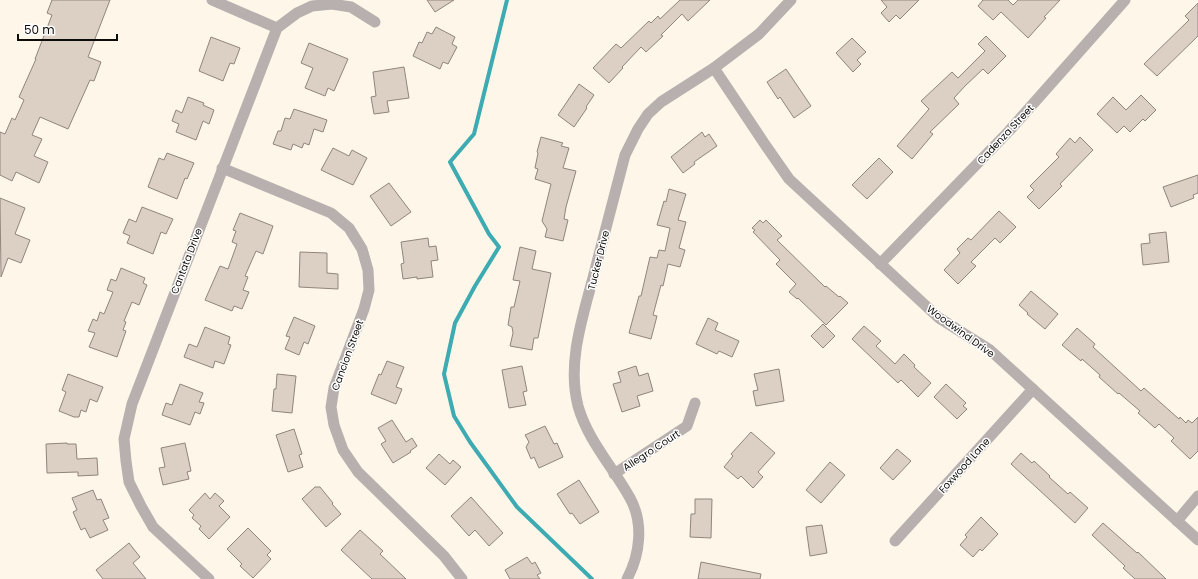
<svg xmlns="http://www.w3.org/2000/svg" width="1198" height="579" viewBox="0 0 1198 579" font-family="Poppins,sans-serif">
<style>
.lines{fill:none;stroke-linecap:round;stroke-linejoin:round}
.stream{stroke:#3dabb1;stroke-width:4}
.building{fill:#dcd0c5;stroke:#91857c}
.street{stroke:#b7b0ae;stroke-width:11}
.labels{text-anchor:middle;stroke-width:3;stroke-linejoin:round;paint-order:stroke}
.street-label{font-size:10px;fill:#0e0c08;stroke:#fff}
</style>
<rect width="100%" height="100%" fill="#fef7e9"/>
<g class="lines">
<!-- stream -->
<path class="stream" d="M507,0L474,134L450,162L489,234L499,247L475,286L455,323L444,374L454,416L470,442L517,507L592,579"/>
</g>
<!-- building -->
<g class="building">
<path d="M52,0H110L88,57L101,62L94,81L90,80L68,129L40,117L32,135L42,139L34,156L48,162L39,183L16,172L12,181L0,175V132L5,134L12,118L15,120L24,100L19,97L36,59H35L52,15L47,13Z"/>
<path d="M427,0H454L435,12Z"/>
<path d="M680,0H710L688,21L682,14L661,35L663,36L646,52L641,47L622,67L623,68L609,83L593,68L616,44L621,48L649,21L651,23L658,16L660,19Z"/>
<path d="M881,0H919L900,19L896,15L889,22L881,13L887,7Z"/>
<path d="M983,0H1008L1013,5L1018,0H1060L1044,17L1046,18L1028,38L1001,12L993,20L978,6Z"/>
<path d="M1198,3V36L1157,76L1144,64L1189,20L1185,16Z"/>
<path d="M436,27L455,37L452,44L457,47L448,64L443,62L440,69L413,56L419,42L422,43L427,32L432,34Z"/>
<path d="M986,36L1006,56L988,74L983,69L965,86L954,98L959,104L930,132L933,134L912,159L897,146L929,109L921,101L952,72L958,78L985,51L978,44Z"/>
<path d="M211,37L240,48L234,64L230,63L223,81L199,71Z"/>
<path d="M852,38L866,52L857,60L861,64L853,72L836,53Z"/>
<path d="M309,43L348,59L334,91L328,88L325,96L305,88L313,68L301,63Z"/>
<path d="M404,67L409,98L387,101L389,112L374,114L371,97L376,96L373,72Z"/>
<path d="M786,69L811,106L794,118L780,97L778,99L767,82Z"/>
<path d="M579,84L594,95L586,107L587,108L574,127L558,115Z"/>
<path d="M1141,95L1156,110L1145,121L1143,119L1130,132L1124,126L1117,133L1097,114L1113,97L1126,110Z"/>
<path d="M188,97L204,103L203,105L214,110L209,124L203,121L196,140L176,132L179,124L172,121L176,110L182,113Z"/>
<path d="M294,109L327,120L323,132L314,129L309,145L304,143L302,148L293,144L291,150L273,144L278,131H281L285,118L290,119Z"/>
<path d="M702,132L705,137L709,134L717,146L694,162L695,164L683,173L671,157Z"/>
<path d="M541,137L563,143L561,146L569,148L563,168L576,171L566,207L564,219L568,220L563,241L545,237L547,229L542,221L551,184L535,179L538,169L535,168L538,153L537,152Z"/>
<path d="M1080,137L1093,150L1060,184L1062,186L1039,209L1027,197L1034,190L1030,186L1059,157L1056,154L1070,138L1075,143Z"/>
<path d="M333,148L349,156L352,150L367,158L353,185L321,170Z"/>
<path d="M167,153L194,163L187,179L185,178L177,199L148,187L159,158L164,160Z"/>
<path d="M879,158L893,172L867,199L852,185Z"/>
<path d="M1198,175V193L1193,195L1194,198L1171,207L1163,187Z"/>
<path d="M389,183L411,212L391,226L370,196Z"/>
<path d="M669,189L686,194L678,220L686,222L679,248L685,250L680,267L668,264L663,286L661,285L653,315L657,316L651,339L629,333L639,296H641L650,257L657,258L659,250L665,251L670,228L657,225L664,201L666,202Z"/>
<path d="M0,198L25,208L15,234L30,240L21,263L8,258L1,277Z"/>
<path d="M142,207L173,219L166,234L161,232L153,254L127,243L130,236L123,233L129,219L136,222Z"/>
<path d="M999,211L1016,227L1000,243L995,238L971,262L976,266L958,284L944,270L960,253L957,249L968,238L971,240Z"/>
<path d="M240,213L273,226L263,254L256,251L245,276L248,277L243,290L249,292L242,309L234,306L232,311L205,300L220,266L228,269L237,244L232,242L236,231L233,230Z"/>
<path d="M760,220L763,223L766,220L782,236L777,240L825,287L826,286L839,297L840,296L848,303L826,325L798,298L797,299L789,292L796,284L776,264L780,260L753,232L755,230L752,228Z"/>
<path d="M1166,232L1169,262L1143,265L1141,244L1150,243L1149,234Z"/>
<path d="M428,238L429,247L436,246L438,260L431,261L433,277L417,279V277L403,279L401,264L404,263L401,242Z"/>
<path d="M520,247L536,251L532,269L551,273L538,338H534L532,350L510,346L513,333L512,327L508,325L511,307H514L520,281L513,280Z"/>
<path d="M300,252L327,253V273L338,274V289L299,287Z"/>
<path d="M121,268L145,278L143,283L147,285L139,305L132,302L124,321L126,322L123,330L126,331L117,357L89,347L95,333L88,331L93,319L97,321L100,312L104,314L113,292L107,290L111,279L116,281Z"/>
<path d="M1031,291L1058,314L1045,329L1027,314L1028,313L1019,305Z"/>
<path d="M294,317L315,326L308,344L304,342L299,355L285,349L290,337L286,336Z"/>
<path d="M708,318L718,323L715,330L739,341L732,357L719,351L717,354L696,344Z"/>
<path d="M823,324L835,336L823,348L811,336Z"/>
<path d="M864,326L881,341L876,346L895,364L904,354L915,365L914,367L931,383L918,397L901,380L898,383L852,339Z"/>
<path d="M205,327L230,337L228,344L231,345L224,364L215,361L213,368L184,357L189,344L197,347Z"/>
<path d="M1077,328L1095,344L1093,347L1141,391L1144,388L1179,419L1180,417L1186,423L1188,420L1192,423L1198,417V451L1190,459L1171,441L1174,438L1159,424L1155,428L1138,413L1140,411L1119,393L1118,394L1099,377L1100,375L1082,359L1081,361L1062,345Z"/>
<path d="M387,361L404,367L396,387L402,389L396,404L371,394L379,374L381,375Z"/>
<path d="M522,366L527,391L523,392L526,405L509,408L502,370Z"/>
<path d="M636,366L639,376L648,373L653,391L637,396L640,406L622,412L613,384L621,382L618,372Z"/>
<path d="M779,369L784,401L756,406L753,391L758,390L754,374Z"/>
<path d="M68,374L103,387L97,402L90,399L86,412L81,410L79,417H74L59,411L66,392L62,390Z"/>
<path d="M277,374L296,376L292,413L272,411L274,389H276Z"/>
<path d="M180,384L203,393L199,402L204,403L200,414L195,412L190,425L162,415L166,403L172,405Z"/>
<path d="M946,384L966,403L963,406L967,409L957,419L934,397Z"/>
<path d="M392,420L406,442L412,438L417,446L410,451L411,452L393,463L381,444L386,441L378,428Z"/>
<path d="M545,426L554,444L557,443L563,457L539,468L534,457L531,459L526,447L529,442L525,435Z"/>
<path d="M294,429L302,454L299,455L303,467L288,472L276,435Z"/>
<path d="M751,432L775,453L758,472L763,477L753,488L741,476L738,479L724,467L733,456L731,454Z"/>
<path d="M67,443V444H76L77,459L97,458L98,475L78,476V472L47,473L46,444Z"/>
<path d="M185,443L191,471L187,472L189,479L163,485L159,468L165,467L161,448Z"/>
<path d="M897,449L911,461L893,480L880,468Z"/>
<path d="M1021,453L1032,463L1034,461L1050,476L1049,477L1068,494L1070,492L1088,508L1075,523L1011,464Z"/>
<path d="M439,454L450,464L453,460L461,467L445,485L426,468Z"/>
<path d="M830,462L845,475L821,503L806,490Z"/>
<path d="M579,480L599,512L580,524L572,513L570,514L557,494Z"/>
<path d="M315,487H320L333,503L332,504L341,514L326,527L302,499Z"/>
<path d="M93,490L97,500L101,499L109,518L103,520L108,530L90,538L85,528L81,530L73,512L77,510L72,498Z"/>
<path d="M205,493L210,499L215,493L224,501L219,506L230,517L209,539L199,529L201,526L192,518L194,515L189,510Z"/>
<path d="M471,497L503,533L489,546L475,530L469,536L451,516Z"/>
<path d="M695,499H712L711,538L690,537L691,514H695Z"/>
<path d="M981,517L998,534L982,551L980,549L973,557L960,545L967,537L965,535Z"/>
<path d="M1103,523L1137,553L1138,552L1166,579H1135L1123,568L1125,566L1092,535Z"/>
<path d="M822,525L827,553L810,556L806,527Z"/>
<path d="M248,528L271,551L267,555L271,559L253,578L240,566L242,564L227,549Z"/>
<path d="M360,530L383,551L380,554L406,579H372L341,550Z"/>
<path d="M129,543L140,557L133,563L146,579H103L96,570Z"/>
<path d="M527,557L532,564L535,562L541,573L537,575L540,579H510L505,570Z"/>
<path d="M701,562L761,574L760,579H698Z"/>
</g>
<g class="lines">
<!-- street -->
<g class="street">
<path d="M212,0L277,28"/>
<path d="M714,68L764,143L789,179L939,318L990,350L1198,540"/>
<path d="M222,168L331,213L349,228L362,249L368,270L369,290L364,309L334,388L331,407L334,425L343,450L358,472L444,556L462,579"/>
<path d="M880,264L1009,131L1125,0"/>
<path d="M614,474L687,426L695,403"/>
<path d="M1177,521L1198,496"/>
<path d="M895,541L1033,389"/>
<path d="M209,579L153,527L141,506L129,482L126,461L124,439L132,404L277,28L297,13L312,6L332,4L351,7L375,22"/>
<path d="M627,579C640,555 644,523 630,498C613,467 588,441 578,406C566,360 585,311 596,266C606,229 615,192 625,155L638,129L648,114L661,102L714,68L759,34L791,0"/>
</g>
</g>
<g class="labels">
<!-- street labels -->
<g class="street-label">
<text transform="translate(1005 134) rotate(-47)" y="4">Cadenza Street</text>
<text transform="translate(598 260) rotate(-76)" y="4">Tucker Drive</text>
<text transform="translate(186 261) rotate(-69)" y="4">Cantata Drive</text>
<text transform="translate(961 331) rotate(36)" y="4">Woodwind Drive</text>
<text transform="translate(347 355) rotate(-70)" y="4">Cancion Street</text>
<text transform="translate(651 450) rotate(-33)" y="4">Allegro Court</text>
<text transform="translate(964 465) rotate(-48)" y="4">Foxwood Lane</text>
</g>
</g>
<!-- scale -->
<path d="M18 34v6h99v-6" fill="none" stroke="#0e0c08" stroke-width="2"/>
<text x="24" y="34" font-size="12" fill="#0e0c08" stroke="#ffffff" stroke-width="3" paint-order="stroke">50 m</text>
</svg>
